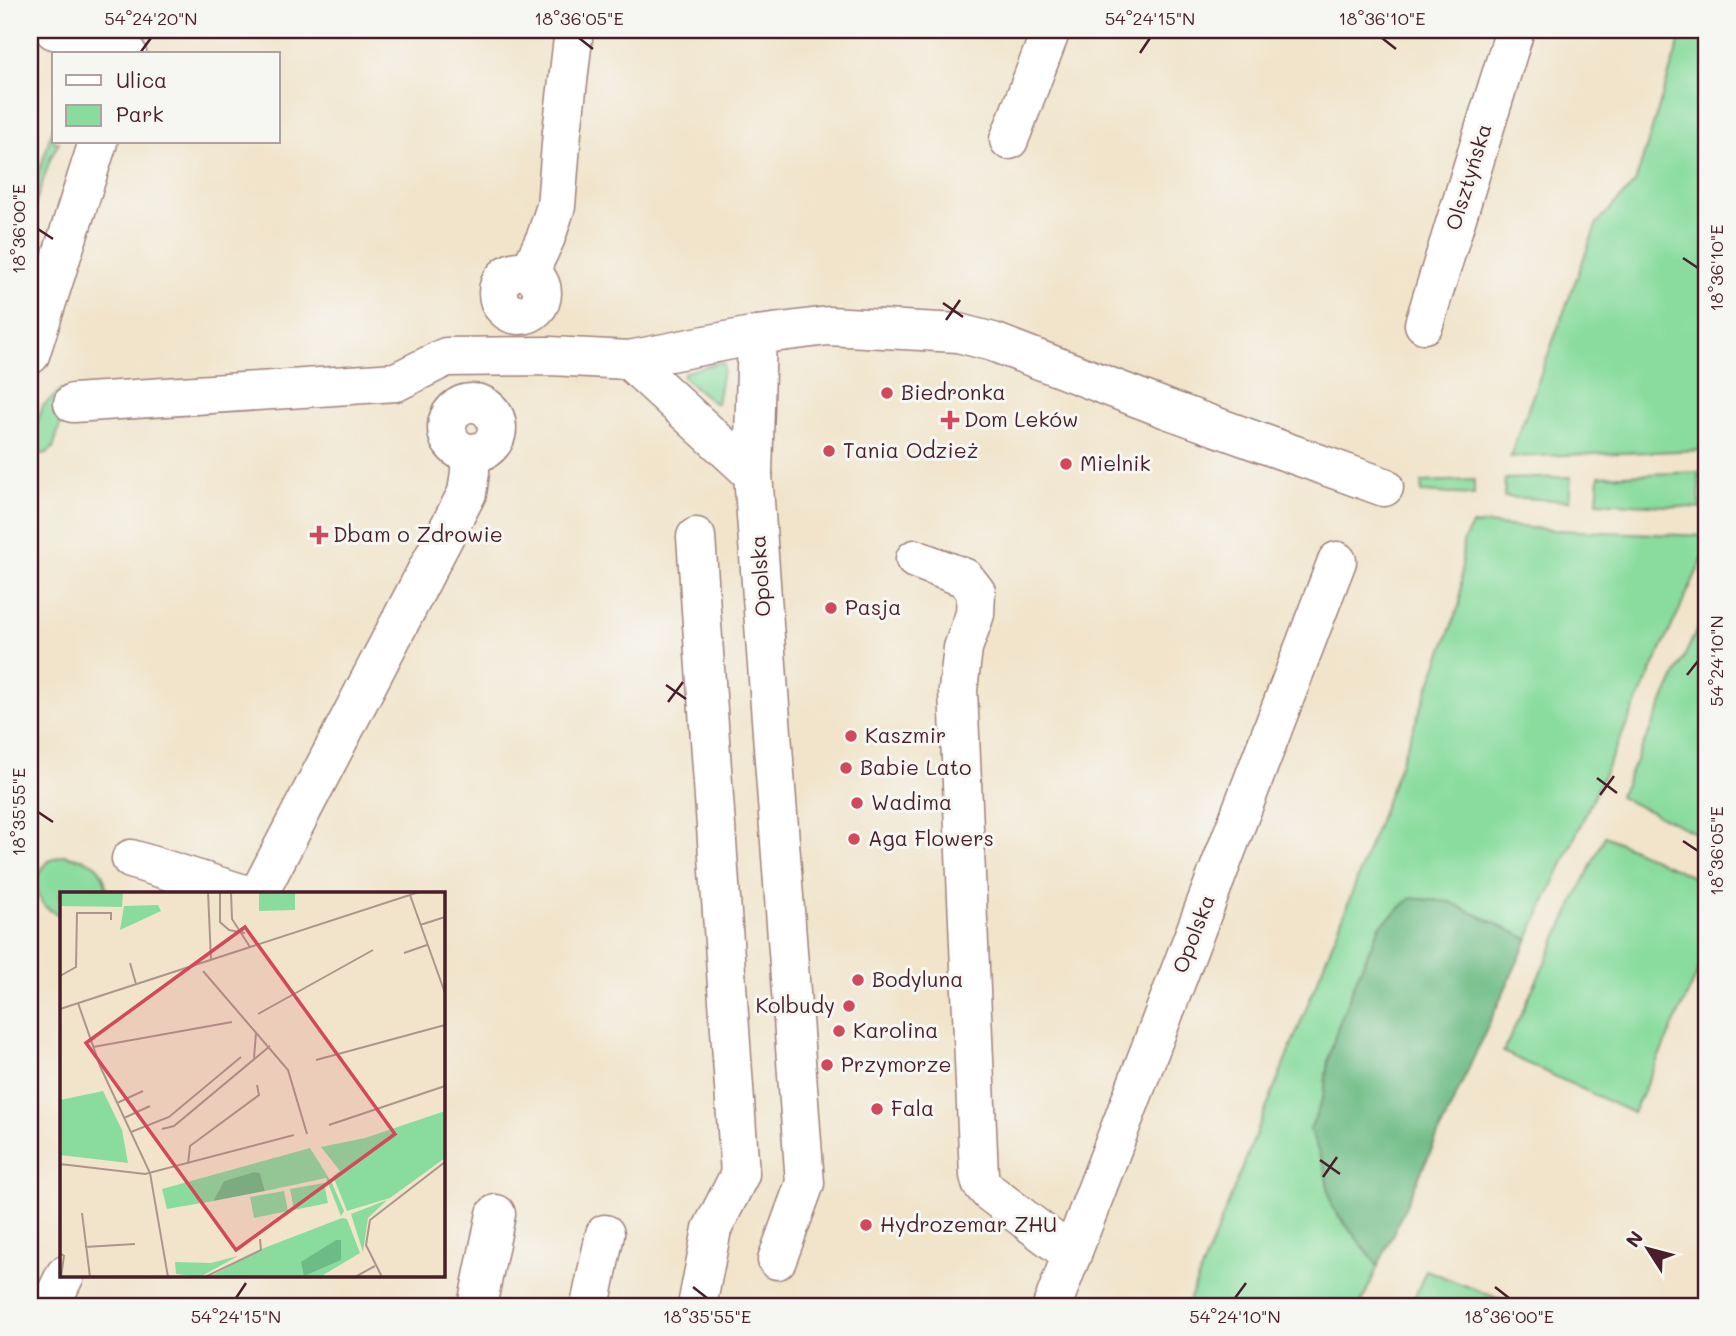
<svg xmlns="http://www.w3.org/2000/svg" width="1736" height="1336" viewBox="0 0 1736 1336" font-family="Mali,sans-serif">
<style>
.green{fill:#89dc9e;stroke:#6a7e64;stroke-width:2}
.forest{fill:#6ebc85;stroke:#5c6e58;stroke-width:2}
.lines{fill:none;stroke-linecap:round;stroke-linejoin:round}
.minor-casing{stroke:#9e827b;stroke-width:41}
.minor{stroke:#fff;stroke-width:38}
.ticks{fill:none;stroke:#4a1f2b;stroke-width:2.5}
.poi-dot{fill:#d1495b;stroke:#f6f6f2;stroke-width:2.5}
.labels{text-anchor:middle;stroke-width:6;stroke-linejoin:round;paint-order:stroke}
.street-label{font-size:21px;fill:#4a1f2b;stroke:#f6f6f2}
.poi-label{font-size:21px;fill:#4a1f2b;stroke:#f6f6f2;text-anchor:start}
.inset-road{fill:none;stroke:#ae958b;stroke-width:2}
.view{fill:#d1495b;fill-opacity:0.15;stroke:#d1495b;stroke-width:3.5}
.inset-edge{fill:none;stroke:#4a1f2b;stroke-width:3.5}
.neatline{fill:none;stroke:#4a1f2b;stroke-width:2.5}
.ticks-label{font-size:18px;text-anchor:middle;fill:#4a1f2b}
</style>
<rect width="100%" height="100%" fill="#f6f6f2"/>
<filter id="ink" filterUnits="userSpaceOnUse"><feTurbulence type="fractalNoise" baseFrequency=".0143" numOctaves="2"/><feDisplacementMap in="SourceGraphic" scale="14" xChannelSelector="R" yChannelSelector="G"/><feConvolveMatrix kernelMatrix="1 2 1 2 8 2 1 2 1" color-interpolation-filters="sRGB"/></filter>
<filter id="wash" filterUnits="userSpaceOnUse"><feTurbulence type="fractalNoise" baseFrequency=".00686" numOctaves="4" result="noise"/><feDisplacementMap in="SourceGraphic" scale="28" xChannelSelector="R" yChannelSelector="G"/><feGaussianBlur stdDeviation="1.57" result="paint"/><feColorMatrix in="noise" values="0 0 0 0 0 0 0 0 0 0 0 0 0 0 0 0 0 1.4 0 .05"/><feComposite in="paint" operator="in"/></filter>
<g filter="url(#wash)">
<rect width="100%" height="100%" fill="#f1e4cb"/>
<!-- green -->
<g class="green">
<path d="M1683,30H1706V450L1510,457L1597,223L1635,183Z"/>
<path d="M54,125V142H59L50,159L30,221V201Z"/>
<path d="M721,362L724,364L717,403H714L683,377L685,372Z"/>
<path d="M61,390L70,392L53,448C44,457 41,454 30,450V445L43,406Z"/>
<path d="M1699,472L1700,508L1597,502L1599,476Z"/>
<path d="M1571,477L1569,501L1504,497L1505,479Z"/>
<path d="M1474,480V495L1421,492L1422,482Z"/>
<path d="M1485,524L1554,530L1706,536V552L1528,939L1450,902L1411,898L1380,926L1359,973L1337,1029L1328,1061L1324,1095L1310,1130L1324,1166L1332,1207L1378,1266L1360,1306H1187L1346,909L1460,603L1463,542L1472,525Z"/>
<path d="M1706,610V838L1619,797Z"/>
<path d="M1605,836L1706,883V955L1633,1113L1503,1052Z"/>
<path d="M64,855C91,861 103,862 107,892L61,893V916C56,913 50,911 46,907C33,895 34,874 48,862C52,859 59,857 64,855Z"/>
<path d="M1426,1270L1517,1306H1411Z"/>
</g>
<!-- forest -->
<path class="forest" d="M1411,898L1450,902L1528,939L1378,1266L1332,1207L1324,1166L1310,1130L1324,1095L1328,1061L1337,1029L1359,973L1380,926Z"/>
</g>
<g filter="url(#ink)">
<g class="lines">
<defs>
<g id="minor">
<path d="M54,30L127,53"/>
<path d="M1009,140L1051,30"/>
<circle cx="520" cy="293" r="22"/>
<path d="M529,273L546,237L556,206L562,132L574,30"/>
<path d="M1424,324L1515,30"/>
<path d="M757,335L753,474L805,1183L777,1260"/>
<path d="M30,355L98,142"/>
<path d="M629,360L753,474"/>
<circle cx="472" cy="428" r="25"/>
<path d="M73,403L396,382L446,357L550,356L629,360L757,335L828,326L958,333L993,342L1167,409L1384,487"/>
<path d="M696,537L740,1174L712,1229L697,1306"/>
<path d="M915,559L965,578L976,592L975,614L963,648L958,690L979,1175L981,1183L989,1192L1072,1255"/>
<path d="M131,859L241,893"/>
<path d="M259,893L467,493L470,472V453"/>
<path d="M50,1306L65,1275"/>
<path d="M477,1306L496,1214"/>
<path d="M590,1306L605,1234"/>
<path d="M1052,1306L1337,561"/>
</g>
</defs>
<!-- minor casing -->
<use href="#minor" class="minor-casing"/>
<!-- minor -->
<use href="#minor" class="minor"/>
</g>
</g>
<!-- ticks -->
<path class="ticks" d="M579,38L593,49M1382,38L1396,49M140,53L151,38M1140,53L1150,38M38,229L53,239M1683,258L1698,268M943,303L963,317M946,320L960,300M1687,675L1698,661M666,685L686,699M668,702L683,682M1597,778L1617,793M1600,795L1614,776M38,812L53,822M1683,841L1698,851M1320,1160L1340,1174M1323,1177L1337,1157M693,1287L707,1298M1495,1287L1509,1298M236,1298L246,1283M1235,1298L1246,1283"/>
<!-- markers -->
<g class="poi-dot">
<circle cx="887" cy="393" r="7"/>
<path d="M946.5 409.5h7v7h7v7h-7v7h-7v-7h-7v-7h7z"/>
<circle cx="829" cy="451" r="7"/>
<circle cx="1066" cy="464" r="7"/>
<path d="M315.5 524.5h7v7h7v7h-7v7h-7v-7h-7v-7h7z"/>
<circle cx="831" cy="608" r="7"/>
<circle cx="851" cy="736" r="7"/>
<circle cx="846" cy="768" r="7"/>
<circle cx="857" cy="803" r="7"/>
<circle cx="854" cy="839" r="7"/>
<circle cx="858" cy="980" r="7"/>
<circle cx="849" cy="1006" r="7"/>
<circle cx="839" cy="1031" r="7"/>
<circle cx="827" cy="1065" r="7"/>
<circle cx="877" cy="1109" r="7"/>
<circle cx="866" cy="1225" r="7"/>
</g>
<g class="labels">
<!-- street labels -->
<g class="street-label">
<text transform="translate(1469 177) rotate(-73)" y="7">Olsztyńska</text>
<text transform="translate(761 576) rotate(-94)" y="7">Opolska</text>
<text transform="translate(1194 934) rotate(-69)" y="7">Opolska</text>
</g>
<!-- poi labels -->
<g class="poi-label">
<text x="901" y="400">Biedronka</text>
<text x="964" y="427">Dom Leków</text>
<text x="843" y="458">Tania Odzież</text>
<text x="1080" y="471">Mielnik</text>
<text x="333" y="542">Dbam o Zdrowie</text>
<text x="845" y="615">Pasja</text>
<text x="865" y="743">Kaszmir</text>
<text x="860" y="775">Babie Lato</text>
<text x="871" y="810">Wadima</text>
<text x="868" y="846">Aga Flowers</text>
<text x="872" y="987">Bodyluna</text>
<text x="835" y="1013" text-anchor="end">Kolbudy</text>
<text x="853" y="1038">Karolina</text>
<text x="841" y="1072">Przymorze</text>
<text x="891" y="1116">Fala</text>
<text x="880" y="1232">Hydrozemar ZHU</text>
</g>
</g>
<!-- overview -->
<g transform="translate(60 892)">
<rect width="385" height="385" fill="#f1e4cb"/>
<path d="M0,0H63L62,15L0,14ZM199,0H235V18L199,19ZM98,13L101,19L60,38L64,14ZM43,199L62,238L68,271L0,263V208ZM385,219V266L330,306L287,319L273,284L280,279L261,255L305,246ZM250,256L272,291L284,319L281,324L266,286L205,299L200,281L194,280L164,289L153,309L107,317L102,297ZM264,291L268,311L234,318L230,297ZM224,299L228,319L194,326L190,305ZM327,308L308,326L303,360L291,322ZM282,326L287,327L300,361L260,385H149L204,356ZM178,364L140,385L116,382L115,370L151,371Z" fill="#89dc9e"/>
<path d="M194,280L200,281L205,299L153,309L164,289ZM276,348H281V368L244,384L241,370Z" fill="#6ebc85"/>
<path class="inset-road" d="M148,0L151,68M160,0V30L169,38L185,41M171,0L172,27L190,55M350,3L385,101M360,33L385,25M344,61L367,53M70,71L76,92M143,79L228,178L247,242M0,84L16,75L17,21H51V28M18,111L40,174L90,281L108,385M0,117L359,0M198,122L313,58M33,155L172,130M194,166L196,141M256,168L385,133M57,211L83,199M64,226L90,214M269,233L385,194M102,237L114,234L210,154M71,240L109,225L181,165M0,272L85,282L234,243M128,272L130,254L199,203L197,193M22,321L30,385M25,355L75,352M0,361L4,364L1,385M145,385L201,358L200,347M295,385L315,374M322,385L306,353L310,328L385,270"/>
<path class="view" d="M185,35L335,242L176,358L26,151Z"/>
<rect width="385" height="385" class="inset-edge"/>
</g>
<!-- margin -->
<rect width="1736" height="1336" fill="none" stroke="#f6f6f2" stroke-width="77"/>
<!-- legend -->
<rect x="52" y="52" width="228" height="91" fill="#f6f6f2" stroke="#b1a0a2" stroke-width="2"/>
<rect x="66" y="75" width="35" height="10" fill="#ffffff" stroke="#b1a0a2" stroke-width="2"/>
<text x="116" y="88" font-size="21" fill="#4a1f2b">Ulica</text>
<rect x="66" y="105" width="35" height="21" fill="#89dc9e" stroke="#b1a0a2" stroke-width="2"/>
<text x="116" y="122" font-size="21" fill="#4a1f2b">Park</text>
<!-- north arrow -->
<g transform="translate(1648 1249) rotate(306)" stroke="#f6f6f2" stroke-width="5" paint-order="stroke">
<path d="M0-5L12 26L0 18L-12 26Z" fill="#4a1f2b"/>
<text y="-10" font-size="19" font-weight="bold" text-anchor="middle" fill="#4a1f2b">N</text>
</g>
<rect x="38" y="38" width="1660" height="1260" class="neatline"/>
<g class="ticks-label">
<text x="151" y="25">54°24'20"N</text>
<text x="579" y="25">18°36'05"E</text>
<text x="1150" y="25">54°24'15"N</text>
<text x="1382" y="25">18°36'10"E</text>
<text transform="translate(19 229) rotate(-90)" y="6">18°36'00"E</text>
<text transform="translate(1717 268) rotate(-90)" y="6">18°36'10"E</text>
<text transform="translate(1717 661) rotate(-90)" y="6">54°24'10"N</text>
<text transform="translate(19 812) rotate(-90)" y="6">18°35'55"E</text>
<text transform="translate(1717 851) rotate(-90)" y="6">18°36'05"E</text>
<text x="236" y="1323">54°24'15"N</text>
<text x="707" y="1323">18°35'55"E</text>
<text x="1235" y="1323">54°24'10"N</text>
<text x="1509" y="1323">18°36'00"E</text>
</g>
</svg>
